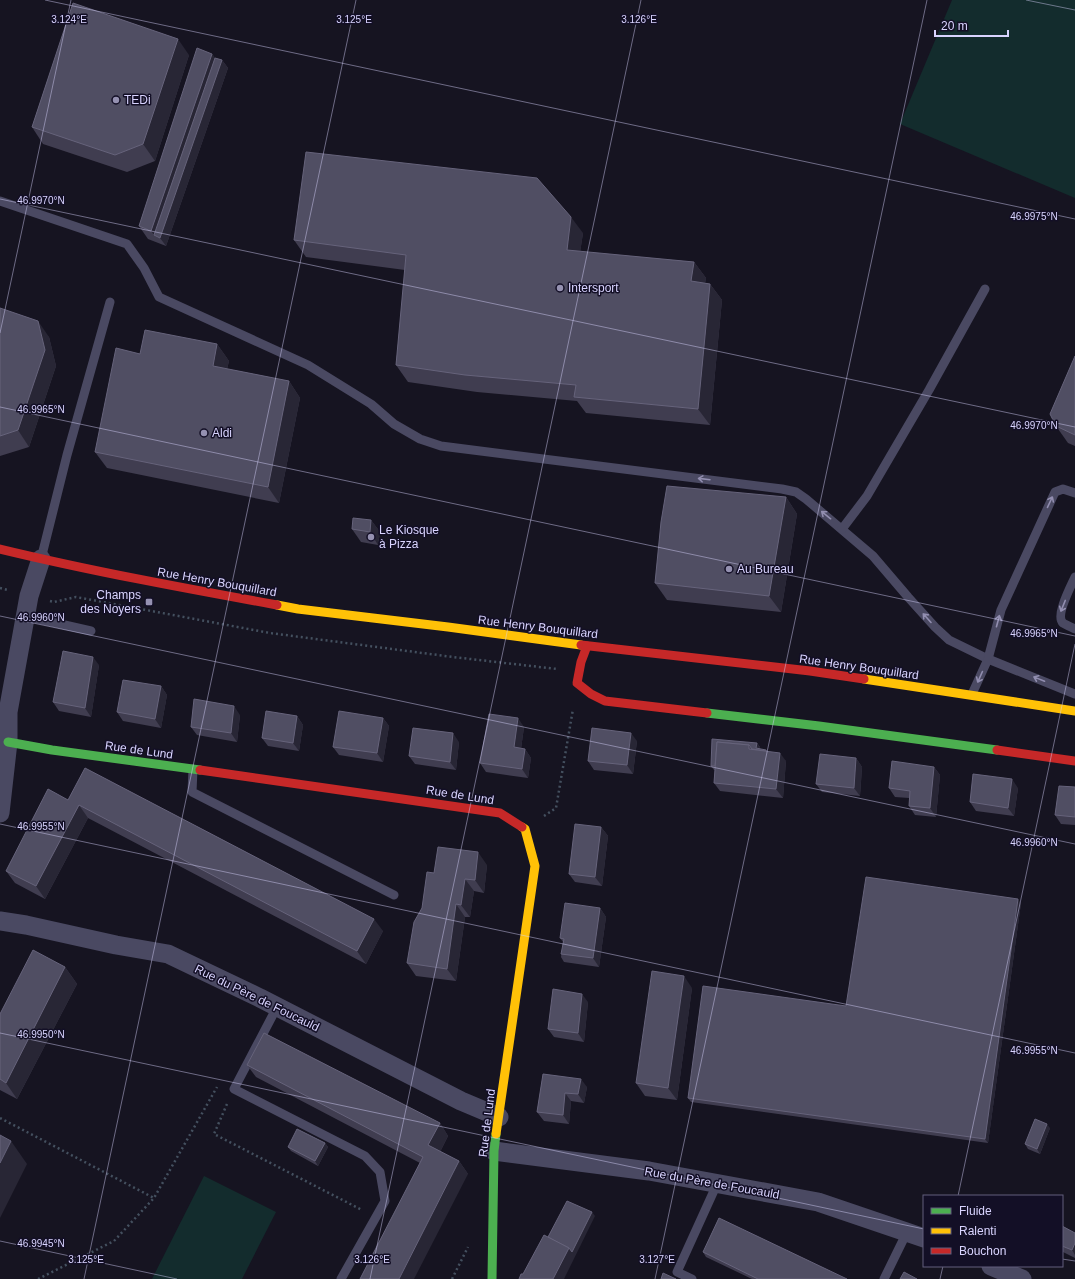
<svg xmlns="http://www.w3.org/2000/svg" width="1075" height="1279" viewBox="0 0 1075 1279" font-family="Helvetica,sans-serif">
<style>
.green{fill:#132c2d}
.lines{fill:none;stroke-linecap:round;stroke-linejoin:round}
.path{stroke:#44505f;stroke-width:2.5;stroke-dasharray:2 3;stroke-linecap:butt}
.lane{stroke:#4a4962;stroke-width:9}
.street{stroke:#4a4962;stroke-width:19}
.fast{stroke:#4caf50;stroke-width:9}
.slow{stroke:#ffc107;stroke-width:9}
.jam{stroke:#c62828;stroke-width:9}
.wall{fill:#403d50}
.shaded-wall{fill:#282635}
.building{fill:#504e63;stroke:#66637b}
.oneway{stroke:#928eb0}
.ticks{fill:none;stroke:#d9d4ff;stroke-width:1;stroke-opacity:0.45}
.poi-dot{fill:#9591b1;stroke:#130f26;stroke-width:1.5}
.labels{text-anchor:middle;stroke-width:3;stroke-linejoin:round;paint-order:stroke}
.poi-label{font-size:12px;fill:#d9d4ff;stroke:#130f26;text-anchor:start}
.street-label{font-size:12px;fill:#d9d4ff;stroke:#130f26}
.ticks-label{font-size:10px;text-anchor:middle;fill:#d9d4ff;stroke:#130f26;stroke-width:3;stroke-linejoin:round;paint-order:stroke}
</style>
<rect width="100%" height="100%" fill="#161421"/>
<!-- green -->
<g class="green">
<path d="M952,0H1075V198L900,124Z"/>
<path d="M204,1176L276,1212L242,1279H152Z"/>
</g>
<g class="lines">
<!-- path -->
<g class="path">
<path d="M0,588L8,590"/>
<path d="M50,601L54,602L76,597L270,633L453,657L557,669"/>
<path d="M544,816L556,808L573,709"/>
<path d="M227,1104L214,1134L362,1210"/>
<path d="M0,1118L154,1198"/>
<path d="M38,1279L114,1241L154,1198L217,1087"/>
<path d="M452,1279L468,1247"/>
</g>
<!-- lane -->
<g class="lane">
<path d="M0,201L127,244L144,268L159,297L308,365L371,404L394,424L420,439L441,446L782,489L796,492L806,499L873,556L908,597L935,627L949,640L988,659L1075,694"/>
<path d="M842,529L867,496L929,390L985,289"/>
<path d="M41,559L67,455L110,302"/>
<path d="M1075,577C1071,586 1055,616 1063,623C1066,625 1071,627 1075,629"/>
<path d="M25,616L91,631"/>
<path d="M972,694L988,659L1001,610L1055,492L1063,489L1075,493"/>
<path d="M193,769L192,792L394,895"/>
<path d="M277,1007L234,1089L365,1156L380,1172L385,1201L341,1279"/>
<path d="M692,1279L677,1272L717,1184"/>
<path d="M884,1279L907,1232"/>
</g>
<!-- street -->
<g class="street">
<path d="M0,813L8,742V712L29,596L41,559"/>
<path d="M0,921L26,925L116,945L168,954L260,998L461,1101L499,1117"/>
<path d="M494,1151L649,1171L818,1202L924,1238"/>
<path d="M991,1266L1022,1279"/>
</g>
<!-- fast -->
<g class="fast">
<path d="M707,713L819,726L997,750"/>
<path d="M8,742L52,750L200,770"/>
<path d="M492,1279L494,1151L496,1134"/>
</g>
<!-- slow -->
<g class="slow">
<path d="M277,605L298,609L448,627L581,645"/>
<path d="M864,679L1075,711"/>
<path d="M496,1134L535,866L525,829L522,827"/>
</g>
<!-- jam -->
<g class="jam">
<path d="M0,549C91,571 184,588 277,605"/>
<path d="M581,645L810,671L864,679"/>
<path d="M587,646L581,662L577,683L591,694L605,701L707,713"/>
<path d="M997,750L1075,761"/>
<path d="M200,770L500,813L522,827"/>
</g>
</g>
<!-- wall -->
<g class="wall">
<path d="M212,54L215,58L222,60L228,68L166,246L148,239L139,226Z"/>
<path d="M189,55L155,161L127,172L43,144L32,127Z"/>
<path d="M583,233L580,252L694,262L706,278L705,283L710,284L722,300L710,425L586,413L577,401L477,392L408,382L396,365L405,270L306,257L294,240Z"/>
<path d="M0,308L49,337L56,366L29,447L0,456Z"/>
<path d="M217,344L229,361L227,369L289,381L300,398L279,503L107,468L95,452L140,354Z"/>
<path d="M1075,356V446L1068,443L1056,426Z"/>
<path d="M786,497L797,514L781,612L667,600L655,583Z"/>
<path d="M371,520L380,532L378,545L361,542L352,529Z"/>
<path d="M99,665L91,717L59,711L53,702Z"/>
<path d="M161,686L167,695L161,728L123,721L117,712Z"/>
<path d="M240,715L237,742L197,735L191,727Z"/>
<path d="M297,716L303,725L299,751L268,746L262,738Z"/>
<path d="M383,718L389,726L383,762L339,755L333,747Z"/>
<path d="M524,727L521,749H525L531,758L528,778L486,772L480,763Z"/>
<path d="M637,741L633,774L594,770L588,761Z"/>
<path d="M459,742L456,770L415,764L409,756Z"/>
<path d="M757,743L760,747V749L766,750L767,751L786,761L783,798L720,791L714,783L715,770H714L711,766Z"/>
<path d="M856,758L862,767L860,796L822,792L816,784Z"/>
<path d="M934,767L940,775L936,817L915,815L909,806V798L895,797L889,788Z"/>
<path d="M1075,787V825L1061,824L1055,815Z"/>
<path d="M1018,788L1014,816L976,811L970,802Z"/>
<path d="M68,800L383,931L366,964L88,818L45,899L15,883L6,871Z"/>
<path d="M601,827L608,836L602,886L575,882L569,874Z"/>
<path d="M487,865L484,893L474,891L470,917H465L456,981L416,976L407,963L422,908L434,873Z"/>
<path d="M1021,903L988,1143L691,1102L688,1098L846,1006Z"/>
<path d="M600,908L606,917L599,967L564,962L561,957L563,942L560,938Z"/>
<path d="M65,967L77,984L17,1099L0,1090V1014Z"/>
<path d="M692,988L677,1100L645,1096L636,1083Z"/>
<path d="M588,1002L584,1042L554,1037L548,1029Z"/>
<path d="M247,1065L440,1123L448,1136L440,1152L459,1161L468,1174L420,1163L256,1077Z"/>
<path d="M543,1074L587,1087L584,1103L571,1101L569,1124L544,1121L537,1112Z"/>
<path d="M1050,1128L1040,1154L1028,1149L1025,1144Z"/>
<path d="M325,1143L328,1147L318,1166L291,1151L288,1147Z"/>
<path d="M1062,1226L1075,1233V1258L1063,1252L1062,1253Z"/>
<path d="M703,1252L847,1279H752L706,1257Z"/>
</g>
<!-- shaded-wall -->
<g class="shaded-wall">
<path d="M178,39L189,55L155,161L143,144Z"/>
<path d="M212,54L220,64L222,60L228,68L166,246L160,238L154,235L151,231Z"/>
<path d="M571,217L583,233L578,267L567,250Z"/>
<path d="M694,262L706,278L703,297L691,281Z"/>
<path d="M710,284L722,300L710,425L698,409Z"/>
<path d="M38,321L49,337L56,366L29,447L18,430Z"/>
<path d="M217,344L229,361L224,382L213,366Z"/>
<path d="M289,381L300,398L279,503L268,487Z"/>
<path d="M786,497L797,514L781,612L769,596Z"/>
<path d="M371,520L380,532L378,545L370,532Z"/>
<path d="M93,657L99,665L91,717L85,708Z"/>
<path d="M161,686L167,695L161,728L155,719Z"/>
<path d="M234,706L240,715L237,742L231,733Z"/>
<path d="M297,716L303,725L299,751L293,743Z"/>
<path d="M383,718L389,726L383,762L377,753Z"/>
<path d="M518,718L524,727L520,756L514,747Z"/>
<path d="M453,733L459,742L456,770L450,762Z"/>
<path d="M631,733L637,741L633,774L627,765Z"/>
<path d="M757,743L760,747V753L756,748Z"/>
<path d="M525,749L531,758L528,778L522,769Z"/>
<path d="M780,753L786,761L783,798L776,789Z"/>
<path d="M856,758L862,767L860,796L854,788Z"/>
<path d="M934,767L940,775L936,817L930,808Z"/>
<path d="M1012,779L1018,788L1014,816L1008,808Z"/>
<path d="M79,805L88,818L45,899L36,886Z"/>
<path d="M601,827L608,836L602,886L595,877Z"/>
<path d="M478,852L487,865L484,893L475,880Z"/>
<path d="M465,879L474,891L470,917L461,905Z"/>
<path d="M1018,899L1021,903L988,1143L985,1139Z"/>
<path d="M456,904L465,917L456,981L447,969Z"/>
<path d="M600,908L606,917L599,967L593,958Z"/>
<path d="M374,919L383,931L366,964L357,951Z"/>
<path d="M65,967L77,984L17,1099L6,1083Z"/>
<path d="M684,976L692,988L677,1100L668,1088Z"/>
<path d="M582,994L588,1002L584,1042L578,1033Z"/>
<path d="M581,1079L587,1087L584,1103L578,1094Z"/>
<path d="M565,1093L571,1101L569,1124L563,1115Z"/>
<path d="M440,1123L448,1136L437,1158L428,1145Z"/>
<path d="M1047,1124L1050,1128L1040,1154L1037,1149Z"/>
<path d="M11,1141L27,1164L0,1218V1163Z"/>
<path d="M325,1143L328,1147L318,1166L315,1161Z"/>
<path d="M459,1161L468,1174L414,1279H399Z"/>
<path d="M592,1212L595,1216L564,1279H553L569,1248Z"/>
<path d="M1075,1243V1255L1072,1250Z"/>
</g>
<!-- building -->
<g class="building">
<path d="M73,3L178,39L143,144L115,155L32,127Z"/>
<path d="M197,48L212,54L151,231L139,226Z"/>
<path d="M215,58L222,60L160,238L154,235Z"/>
<path d="M306,152L537,178L571,217L567,250L694,262L691,281L710,284L698,409L574,397L576,385L465,375L396,365L406,255L294,240Z"/>
<path d="M0,308L38,321L45,350L18,430L0,436Z"/>
<path d="M145,330L217,344L213,366L289,381L268,487L95,452L116,348L140,354Z"/>
<path d="M1075,356V435L1056,426L1050,414Z"/>
<path d="M667,486L786,497L769,596L655,583L661,522Z"/>
<path d="M353,518L371,520L370,532L352,529Z"/>
<path d="M63,651L93,657L85,708L53,702Z"/>
<path d="M123,680L161,686L155,719L117,712Z"/>
<path d="M194,699L234,706L231,733L191,727Z"/>
<path d="M266,711L297,716L293,743L262,738Z"/>
<path d="M339,711L383,718L377,753L333,747Z"/>
<path d="M489,714L518,718L514,747L525,749L522,769L480,763Z"/>
<path d="M413,728L453,733L450,762L409,756Z"/>
<path d="M592,728L631,733L627,765L588,761Z"/>
<path d="M712,739L757,743L756,748L766,750V751L752,749L749,745L717,742L715,766H711Z"/>
<path d="M717,742L749,745V749L780,753L776,789L714,783Z"/>
<path d="M820,754L856,758L854,788L816,784Z"/>
<path d="M892,761L934,767L930,808L909,806L910,791L889,788Z"/>
<path d="M85,768L374,919L357,951L79,805L36,886L6,871L48,789L68,800Z"/>
<path d="M973,774L1012,779L1008,808L970,802Z"/>
<path d="M1059,786L1075,787V817L1055,815Z"/>
<path d="M575,824L601,827L595,877L569,874Z"/>
<path d="M438,847L478,852L475,880L465,879L461,905L456,904L447,969L407,963L414,922L422,908L427,872L434,873Z"/>
<path d="M866,877L1018,899L985,1139L688,1098L703,986L846,1006Z"/>
<path d="M565,903L600,908L593,958L561,954L564,939L560,938Z"/>
<path d="M33,950L65,967L6,1083L0,1079V1014Z"/>
<path d="M652,971L684,976L668,1088L636,1083Z"/>
<path d="M553,989L582,994L578,1033L548,1029Z"/>
<path d="M264,1033L440,1123L428,1145L459,1161L399,1279H360L423,1157L247,1065Z"/>
<path d="M543,1074L581,1079L578,1094L565,1093L563,1115L537,1112Z"/>
<path d="M1035,1119L1047,1124L1037,1149L1025,1144Z"/>
<path d="M297,1129L325,1143L315,1161L288,1147Z"/>
<path d="M0,1135L11,1141L0,1163Z"/>
<path d="M567,1201L592,1212L572,1252L569,1248L548,1237Z"/>
<path d="M719,1218L847,1279H758L703,1252Z"/>
<path d="M1062,1226L1075,1233V1243L1072,1250L1062,1246Z"/>
<path d="M544,1235L569,1248L553,1279H519L521,1274H523Z"/>
<path d="M904,1272L917,1279H900Z"/>
<path d="M663,1273L676,1279H661Z"/>
</g>
<!-- one-way arrows -->
<defs><path id="oneway-shaft" d="M-6 0H5M1.5-3L5.5 0L1.5 3" fill="none" stroke-width="1.6" stroke-linecap="round" stroke-linejoin="round"/></defs>
<g class="oneway">
<use href="#oneway-shaft" transform="translate(704 479) rotate(-173)"/>
<use href="#oneway-shaft" transform="translate(1050 502) rotate(-65)"/>
<use href="#oneway-shaft" transform="translate(826 515) rotate(-141)"/>
<use href="#oneway-shaft" transform="translate(1063 606) rotate(112)"/>
<use href="#oneway-shaft" transform="translate(927 618) rotate(-132)"/>
<use href="#oneway-shaft" transform="translate(998 621) rotate(-75)"/>
<use href="#oneway-shaft" transform="translate(980 677) rotate(114)"/>
<use href="#oneway-shaft" transform="translate(1039 679) rotate(-158)"/>
</g>
<!-- ticks -->
<path class="ticks" d="M45,0L1075,219M1026,0L1075,10M0,199L1075,427M0,333L71,0M0,407L1075,636M0,616L1075,844M0,824L1075,1053M0,1033L924,1229M958,1196L1075,644M0,1241L177,1279M1062,1259L1075,1261M84,1279L356,0M370,1279L641,0M655,1279L927,0M940,1279L943,1266"/>
<!-- markers -->
<g class="poi-dot">
<circle cx="116" cy="100" r="4"/>
<circle cx="560" cy="288" r="4"/>
<circle cx="204" cy="433" r="4"/>
<circle cx="371" cy="537" r="4"/>
<circle cx="729" cy="569" r="4"/>
<rect x="145" y="598" width="8" height="8" rx="2"/>
</g>
<g class="labels">
<!-- poi labels -->
<g class="poi-label">
<text x="124" y="104">TEDi</text>
<text x="568" y="292">Intersport</text>
<text x="212" y="437">Aldi</text>
<text x="379" y="534">Le Kiosque<tspan x="379" dy="14">à Pizza</tspan></text>
<text x="737" y="573">Au Bureau</text>
<text x="141" y="599" text-anchor="end">Champs<tspan x="141" dy="14">des Noyers</tspan></text>
</g>
<!-- street labels -->
<g class="street-label">
<text transform="translate(217 582) rotate(10)" y="4">Rue Henry Bouquillard</text>
<text transform="translate(538 627) rotate(7)" y="4">Rue Henry Bouquillard</text>
<text transform="translate(859 667) rotate(8)" y="4">Rue Henry Bouquillard</text>
<text transform="translate(139 750) rotate(8)" y="4">Rue de Lund</text>
<text transform="translate(460 795) rotate(9)" y="4">Rue de Lund</text>
<text transform="translate(257 998) rotate(26)" y="4">Rue du Père de Foucauld</text>
<text transform="translate(487 1123) rotate(-83)" y="4">Rue de Lund</text>
<text transform="translate(712 1183) rotate(10)" y="4">Rue du Père de Foucauld</text>
</g>
</g>
<g class="ticks-label">
<text x="69" y="23">3.124°E</text>
<text x="354" y="23">3.125°E</text>
<text x="639" y="23">3.126°E</text>
<text x="41" y="204">46.9970°N</text>
<text x="1034" y="220">46.9975°N</text>
<text x="41" y="413">46.9965°N</text>
<text x="1034" y="429">46.9970°N</text>
<text x="41" y="621">46.9960°N</text>
<text x="1034" y="637">46.9965°N</text>
<text x="41" y="830">46.9955°N</text>
<text x="1034" y="846">46.9960°N</text>
<text x="41" y="1038">46.9950°N</text>
<text x="1034" y="1054">46.9955°N</text>
<text x="41" y="1247">46.9945°N</text>
<text x="86" y="1263">3.125°E</text>
<text x="372" y="1263">3.126°E</text>
<text x="657" y="1263">3.127°E</text>
</g>
<!-- legend -->
<rect x="923" y="1195" width="140" height="72" fill="#130f26" stroke="#625e7d"/>
<rect x="931" y="1208" width="20" height="6" fill="#4caf50" stroke="#625e7d"/>
<text x="959" y="1215" font-size="12" fill="#d9d4ff">Fluide</text>
<rect x="931" y="1228" width="20" height="6" fill="#ffc107" stroke="#625e7d"/>
<text x="959" y="1235" font-size="12" fill="#d9d4ff">Ralenti</text>
<rect x="931" y="1248" width="20" height="6" fill="#c62828" stroke="#625e7d"/>
<text x="959" y="1255" font-size="12" fill="#d9d4ff">Bouchon</text>
<!-- scale -->
<path d="M935 30v6h73v-6" fill="none" stroke="#d9d4ff" stroke-width="2"/>
<text x="941" y="30" font-size="12" fill="#d9d4ff" stroke="#130f26" stroke-width="3" paint-order="stroke">20 m</text>
</svg>
